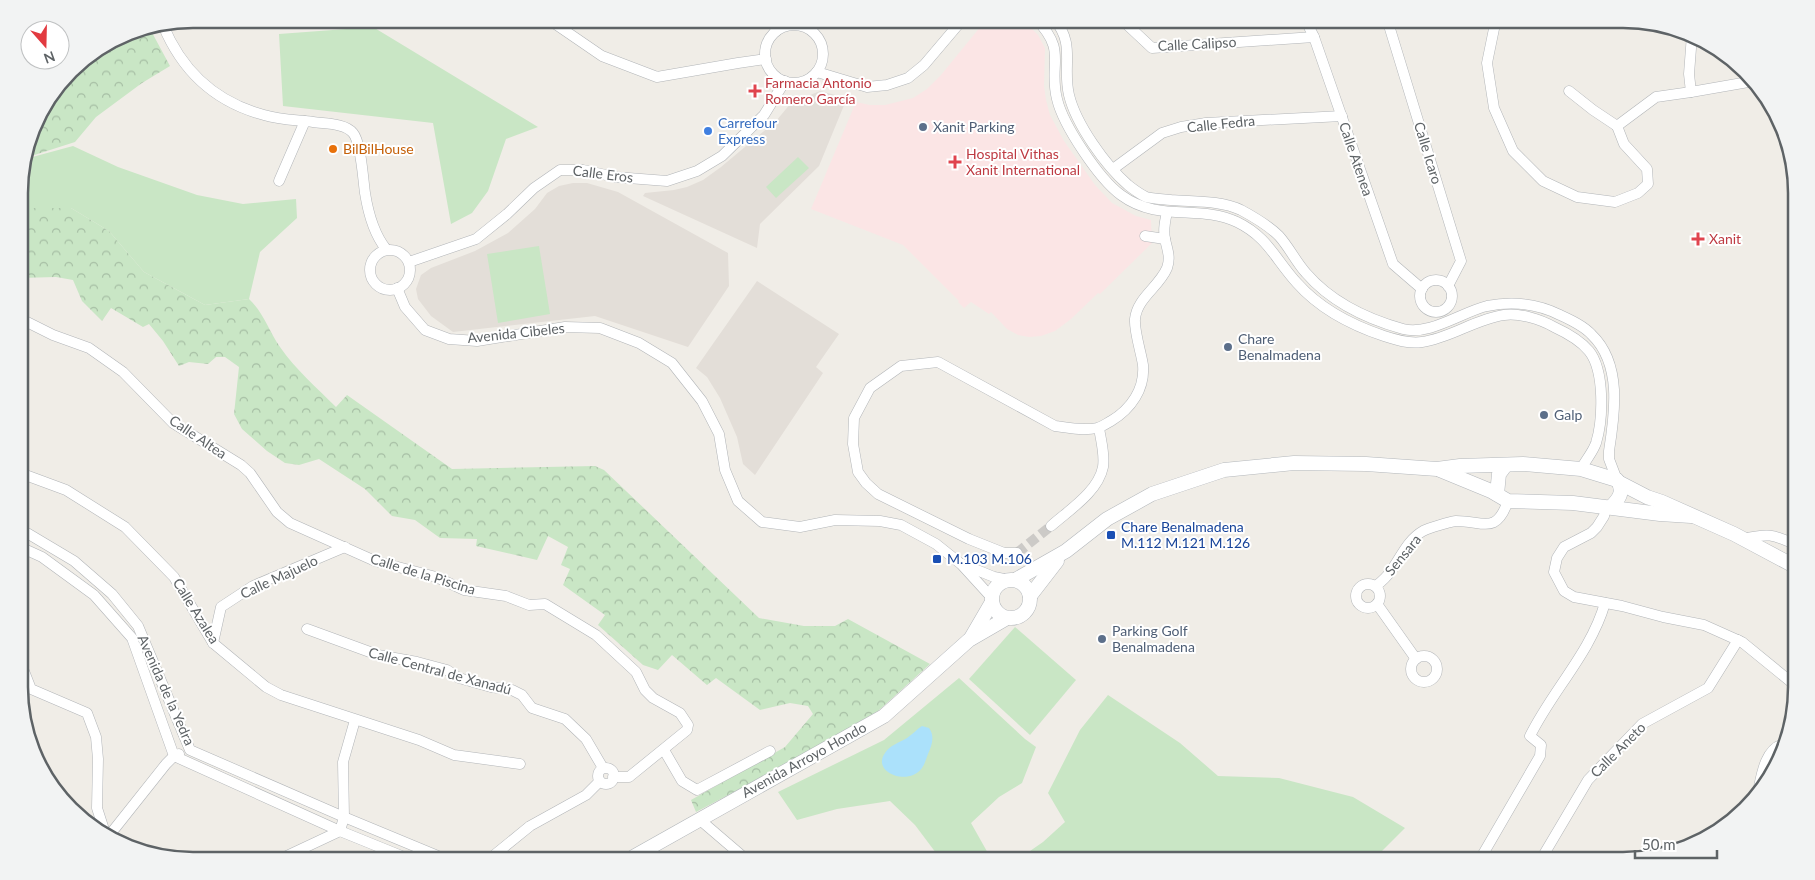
<svg xmlns="http://www.w3.org/2000/svg" width="1815" height="880" viewBox="0 0 1815 880" font-family="Lato,sans-serif">
<style>
.education{fill:#e3ded8}
.medical{fill:#fbe5e5}
.grass{fill:#c9e6c5}
.park{fill:url(#park-crowns)}
.water{fill:#abe1fb}
.lines{fill:none;stroke-linecap:round;stroke-linejoin:round}
.street-tunnel{stroke:#cccac7;stroke-width:10;stroke-dasharray:10 5;stroke-linecap:butt}
.street-casing{stroke:#b2b5b8;stroke-width:11}
.secondary-casing{stroke:#b3b7bb;stroke-width:15}
.street{stroke:#fff;stroke-width:10}
.secondary{stroke:#fff;stroke-width:14}
.health-dot{fill:#e0444e;stroke:#fff;stroke-width:2}
.service-dot{fill:#5c6f8a;stroke:#fff;stroke-width:2}
.shop-dot{fill:#3f7fe0;stroke:#fff;stroke-width:2}
.food-dot{fill:#e8710a;stroke:#fff;stroke-width:2}
.transit-dot{fill:#1a4fb4;stroke:#fff;stroke-width:2}
.labels{text-anchor:middle;stroke-width:4;stroke-linejoin:round;paint-order:stroke}
.street-label{font-size:14px;fill:#5e6366;stroke:#fff}
.health-label{font-size:14px;fill:#be3a42;stroke:#fff;text-anchor:start}
.shop-label{font-size:14px;fill:#366cbe;stroke:#fff;text-anchor:start}
.service-label{font-size:14px;fill:#4e5e75;stroke:#fff;text-anchor:start}
.food-label{font-size:14px;fill:#c56008;stroke:#fff;text-anchor:start}
.transit-label{font-size:14px;fill:#164399;stroke:#fff;text-anchor:start}
.rim{fill:none;stroke:#5e6366;stroke-width:2.5}
</style>
<defs>
<pattern id="park-crowns" width="20" height="18" patternUnits="userSpaceOnUse" patternTransform="scale(1.25)"><rect width="20" height="18" fill="#c9e6c5"/><path d="M2 6a3 3 0 1 1 6 0M12 15a3 3 0 1 1 6 0" fill="none" stroke="#a6bea4"/></pattern>
</defs>
<rect width="100%" height="100%" fill="#f0ede7"/>
<!-- education -->
<g class="education">
<path d="M820,91L847,98L819,166L760,224L757,248L643,196L645,193L674,190L687,187L703,180L721,167L776,121L791,103Z"/>
<path d="M573,183H587L618,192L728,253L729,286L688,347L595,316L453,332L431,316L418,299L416,289L421,275L431,268L475,251L508,233L535,209L547,193L559,186Z"/>
<path d="M757,281L839,334L816,367L823,373L755,475L743,464L737,437L720,398L707,377L696,368Z"/>
</g>
<!-- medical -->
<path class="medical" d="M1023,20L1038,35L1045,48L1044,86L1046,100L1050,115L1064,141L1095,185L1112,203L1136,216L1151,220L1152,243L1100,294L1098,293L1071,319L1055,331L1041,336L1029,337L1018,335L1007,329L991,312L989,314L971,302L964,308L958,302L959,301L903,245L811,209L856,102L870,105H885L913,98L927,89L941,75L981,26Z"/>
<!-- grass -->
<g class="grass">
<path d="M373,27L538,127L506,139L488,191L472,213L451,224L433,123L283,106L279,34Z"/>
<path d="M73,146L118,167L197,195L243,204L296,199L297,218L260,252L249,299L205,305L144,272L109,231L71,208H19V181L25,159Z"/>
<path d="M798,157L809,168L776,198L766,187Z"/>
<path d="M539,246L550,314L498,323L487,254Z"/>
<path d="M1015,627L1076,680L1030,735L969,679Z"/>
<path d="M959,678L1025,739L1036,747L1022,783L999,797L971,823L989,855L1017,860L1043,842L1065,822L1048,793L1080,730L1108,695L1180,743L1218,776L1279,778L1353,797L1405,828L1372,861H942L915,825L890,801L837,809L797,820L778,792L884,740Z"/>
</g>
<!-- park -->
<g class="park">
<path d="M149,27L170,66L142,83L96,117L75,142L25,158L37,115L78,62L126,32Z"/>
<path d="M19,208H71L109,231L144,272L205,305L249,299C263,312 269,331 280,347C296,370 317,388 336,407L347,395L452,469L595,466L604,470L759,618L804,626H835L848,619L930,664L878,711L781,767L696,812L691,800L785,747L813,714L808,706L790,703L760,710L716,678L707,685L672,655L658,670L643,665L598,625L605,615L563,585L570,569L561,565L568,547L548,536L537,560L476,546L477,539L440,538L415,520L392,516L365,489L319,459L299,465L285,463L267,451L242,429L234,414L239,367L225,357H216L208,364L189,362L179,366L163,341L149,324L143,327L111,308L102,321L82,301L73,280L56,277L20,278Z"/>
</g>
<!-- water -->
<path class="water" d="M922,726L929,728C935,736 932,745 928,754C926,759 925,764 922,768C908,787 871,772 885,753C890,745 899,743 907,738C913,734 917,729 922,726Z"/>
<g class="lines">
<!-- street-tunnel -->
<path class="street-tunnel" d="M1017,553L1051,526"/>
<defs>
<g id="street">
<path d="M548,19L602,56L657,77L738,63L766,59"/>
<path d="M773,19L776,31"/>
<path d="M1036,19C1068,52 1048,63 1057,99C1063,125 1099,179 1121,195C1159,223 1199,204 1237,222C1268,237 1275,259 1297,283C1320,309 1351,325 1384,336C1396,340 1409,344 1422,342C1451,338 1475,319 1504,315C1520,313 1540,319 1554,327C1567,333 1580,340 1589,351C1605,371 1603,420 1596,443C1593,452 1585,461 1581,469"/>
<path d="M1054,19C1076,44 1062,66 1069,95C1076,124 1105,165 1128,185C1133,189 1140,194 1146,197C1153,199 1163,199 1171,200C1193,202 1220,200 1241,210C1254,217 1268,225 1279,236C1289,247 1296,262 1306,273C1331,302 1367,319 1403,329C1429,336 1462,312 1487,306C1513,301 1536,303 1560,315C1571,320 1584,326 1592,335C1622,364 1615,413 1609,451V459L1617,480"/>
<path d="M1121,19L1152,48L1314,37"/>
<path d="M1305,19L1314,37L1393,264L1422,289"/>
<path d="M1387,19L1461,261L1448,286"/>
<path d="M1496,19L1487,63L1494,108L1513,151L1543,181L1577,197L1615,202L1638,193L1648,184L1647,169L1624,144L1617,126L1656,97L1691,92"/>
<path d="M163,25C182,71 215,102 264,115C280,120 297,120 313,122C325,124 345,123 353,133C361,142 363,179 365,193C368,212 374,234 386,249"/>
<circle cx="794" cy="54" r="29"/>
<path d="M1692,35L1689,74L1691,92L1754,81"/>
<path d="M817,72L867,87L887,85L908,78L924,65L963,19"/>
<path d="M1569,91L1593,110L1617,126"/>
<path d="M1113,169L1162,133L1181,127L1206,123L1342,116"/>
<path d="M279,181L305,121"/>
<path d="M1145,236L1165,239"/>
<circle cx="390" cy="270" r="20"/>
<path d="M409,262L476,239L507,214L534,188L560,170H583L615,177L667,181L697,171L722,156L764,115L785,81"/>
<circle cx="1436" cy="296" r="16"/>
<path d="M397,288L405,307L425,330L449,339L477,341L565,327L600,328L639,343L672,363L702,401L719,434L725,470L738,501L762,522L800,527L835,520L880,521L901,525L936,544L961,564L992,598"/>
<path d="M19,318L53,335L89,348L123,372L173,423L241,465L250,473L277,512L290,523L375,561L436,577L464,590L506,596L529,605L545,604L596,635L636,672L645,690L653,698L680,713L688,725L687,730L629,777H613"/>
<path d="M20,473L66,490L125,527L174,577L213,643L266,687L281,695L419,740L454,755L520,764"/>
<path d="M1606,508L1604,516L1597,527L1591,533L1564,547L1557,558L1554,572L1564,591L1574,597L1622,606L1663,617L1704,625L1742,642L1796,686"/>
<path d="M1051,526C1069,510 1098,492 1103,467C1105,454 1101,441 1099,428"/>
<path d="M20,531L27,533L74,561L112,594L138,626L190,750L344,817L443,858L448,861"/>
<path d="M1743,539C1768,533 1773,534 1796,545"/>
<path d="M20,547L42,557L94,595L132,638L174,756L340,831L414,861"/>
<path d="M1017,553H1004L969,539L878,494L866,483L858,472L853,444L854,418L870,388L901,366L938,362L1055,426C1069,428 1084,431 1097,428C1102,427 1107,423 1111,421C1131,409 1145,389 1143,365C1141,352 1134,331 1135,319C1137,298 1159,287 1167,268C1171,257 1167,249 1165,239C1163,229 1165,221 1167,212"/>
<path d="M962,564L994,577L1009,580"/>
<circle cx="1368" cy="596" r="12"/>
<path d="M1376,586C1381,582 1386,578 1390,572C1400,559 1407,540 1423,531C1429,528 1449,522 1456,521C1484,521 1496,535 1508,501"/>
<path d="M1377,604L1416,659"/>
<path d="M307,629L378,655L417,662L447,670L459,678L491,687L512,690L522,695L532,708L565,719L586,739L603,768"/>
<path d="M213,643L221,607L253,586L345,547"/>
<circle cx="1424" cy="669" r="13"/>
<path d="M20,661L31,689L87,713L96,737L98,759L97,808L106,836"/>
<path d="M664,750L682,781L697,790L770,751"/>
<circle cx="606" cy="776" r="8"/>
<path d="M1759,787C1762,772 1766,749 1783,744"/>
<path d="M699,819L748,861"/>
<path d="M108,837L166,764L174,756L179,754"/>
<path d="M276,861L340,831L344,817L343,762L355,720"/>
<path d="M487,861L530,826L586,795L600,781"/>
<path d="M1479,861L1540,756L1541,745L1530,736C1552,691 1591,652 1605,603"/>
<path d="M1540,861L1588,780L1642,724L1708,688L1738,640"/>
</g>
<g id="secondary">
<path d="M1440,470L1491,491L1508,501L1573,503L1660,514L1691,516"/>
<path d="M1620,483L1647,497L1662,502L1734,534L1796,567"/>
<path d="M1497,494L1499,474L1505,466"/>
<path d="M1015,580L1066,551L1107,519L1152,494L1224,470L1294,463L1366,464L1437,469L1460,466L1523,464L1581,469L1617,480C1625,491 1619,499 1611,507"/>
<circle cx="1011" cy="599" r="19"/>
<path d="M1030,596L1057,561"/>
<path d="M971,638L992,602"/>
<path d="M626,861L884,716L969,640L1007,618"/>
</g>
</defs>
<!-- street casing -->
<use href="#street" class="street-casing"/>
<!-- secondary casing -->
<use href="#secondary" class="secondary-casing"/>
<!-- street -->
<use href="#street" class="street"/>
<!-- secondary -->
<use href="#secondary" class="secondary"/>
</g>
<!-- markers -->
<g class="health-dot">
<path d="M752.5 83.5h5v5h5v5h-5v5h-5v-5h-5v-5h5z"/>
<path d="M952.5 154.5h5v5h5v5h-5v5h-5v-5h-5v-5h5z"/>
<path d="M1695.5 231.5h5v5h5v5h-5v5h-5v-5h-5v-5h5z"/>
</g>
<g class="service-dot">
<circle cx="923" cy="127" r="5"/>
<circle cx="1228" cy="347" r="5"/>
<circle cx="1544" cy="415" r="5"/>
<circle cx="1102" cy="639" r="5"/>
</g>
<circle class="shop-dot" cx="708" cy="131" r="5"/>
<circle class="food-dot" cx="333" cy="149" r="5"/>
<g class="transit-dot">
<rect x="1106" y="530" width="10" height="10" rx="2.5"/>
<rect x="932" y="554" width="10" height="10" rx="2.5"/>
</g>
<g class="labels">
<!-- street labels -->
<g class="street-label">
<text transform="translate(1197 44) rotate(-3)" y="5">Calle Calipso</text>
<text transform="translate(1221 124) rotate(-6)" y="5">Calle Fedra</text>
<text transform="translate(1428 153) rotate(73)" y="5">Calle Icaro</text>
<text transform="translate(1356 159) rotate(71)" y="5">Calle Atenea</text>
<text transform="translate(603 174) rotate(7)" y="5">Calle Eros</text>
<text transform="translate(516 333) rotate(-6)" y="5">Avenida Cibeles</text>
<text transform="translate(198 437) rotate(34)" y="5">Calle Altea</text>
<text transform="translate(1403 555) rotate(-51)" y="5">Sensara</text>
<text transform="translate(423 574) rotate(17)" y="5">Calle de la Piscina</text>
<text transform="translate(279 577) rotate(-25)" y="5">Calle Majuelo</text>
<text transform="translate(196 611) rotate(58)" y="5">Calle Azalea</text>
<text transform="translate(440 671) rotate(15)" y="5">Calle Central de Xanadú</text>
<text transform="translate(166 690) rotate(66)" y="5">Avenida de la Yedra</text>
<text transform="translate(1618 750) rotate(-45)" y="5">Calle Aneto</text>
<text transform="translate(804 760) rotate(-29)" y="5">Avenida Arroyo Hondo</text>
</g>
<!-- health labels -->
<g class="health-label">
<text x="765" y="88">Farmacia Antonio<tspan x="765" dy="16">Romero García</tspan></text>
<text x="966" y="159">Hospital Vithas<tspan x="966" dy="16">Xanit International</tspan></text>
<text x="1709" y="244">Xanit</text>
</g>
<!-- shop labels -->
<g class="shop-label">
<text x="718" y="128">Carrefour<tspan x="718" dy="16">Express</tspan></text>
</g>
<!-- service labels -->
<g class="service-label">
<text x="933" y="132">Xanit Parking</text>
<text x="1238" y="344">Chare<tspan x="1238" dy="16">Benalmadena</tspan></text>
<text x="1554" y="420">Galp</text>
<text x="1112" y="636">Parking Golf<tspan x="1112" dy="16">Benalmadena</tspan></text>
</g>
<!-- food labels -->
<g class="food-label">
<text x="343" y="154">BilBilHouse</text>
</g>
<!-- transit labels -->
<g class="transit-label">
<text x="1121" y="532">Chare Benalmadena<tspan x="1121" dy="16">M.112 M.121 M.126</tspan></text>
<text x="947" y="564">M.103 M.106</text>
</g>
</g>
<!-- crop -->
<path d="M0 0H1815V880H0ZM193 28H1623A165 165 0 0 1 1788 193V687A165 165 0 0 1 1623 852H193A165 165 0 0 1 28 687V193A165 165 0 0 1 193 28Z" fill="#f2f3f3" fill-rule="evenodd"/>
<path class="rim" d="M193 28H1623A165 165 0 0 1 1788 193V687A165 165 0 0 1 1623 852H193A165 165 0 0 1 28 687V193A165 165 0 0 1 193 28Z"/>
<!-- north arrow -->
<g transform="translate(45 45) rotate(160)"><circle r="24" fill="#ffffff" stroke="#bfc1c2"/>
<path d="M0-4L9 19L0 12L-9 19Z" fill="#e23a40"/>
<text y="-8" font-size="14" font-weight="bold" text-anchor="middle" fill="#5e6366">N</text>
</g>
<!-- scale -->
<path d="M1635 850v8h82v-8" fill="none" stroke="#5e6366" stroke-width="2.5"/>
<text x="1642" y="850" font-size="15" fill="#5e6366" stroke="#ffffff" stroke-width="4" paint-order="stroke">50 m</text>
</svg>
